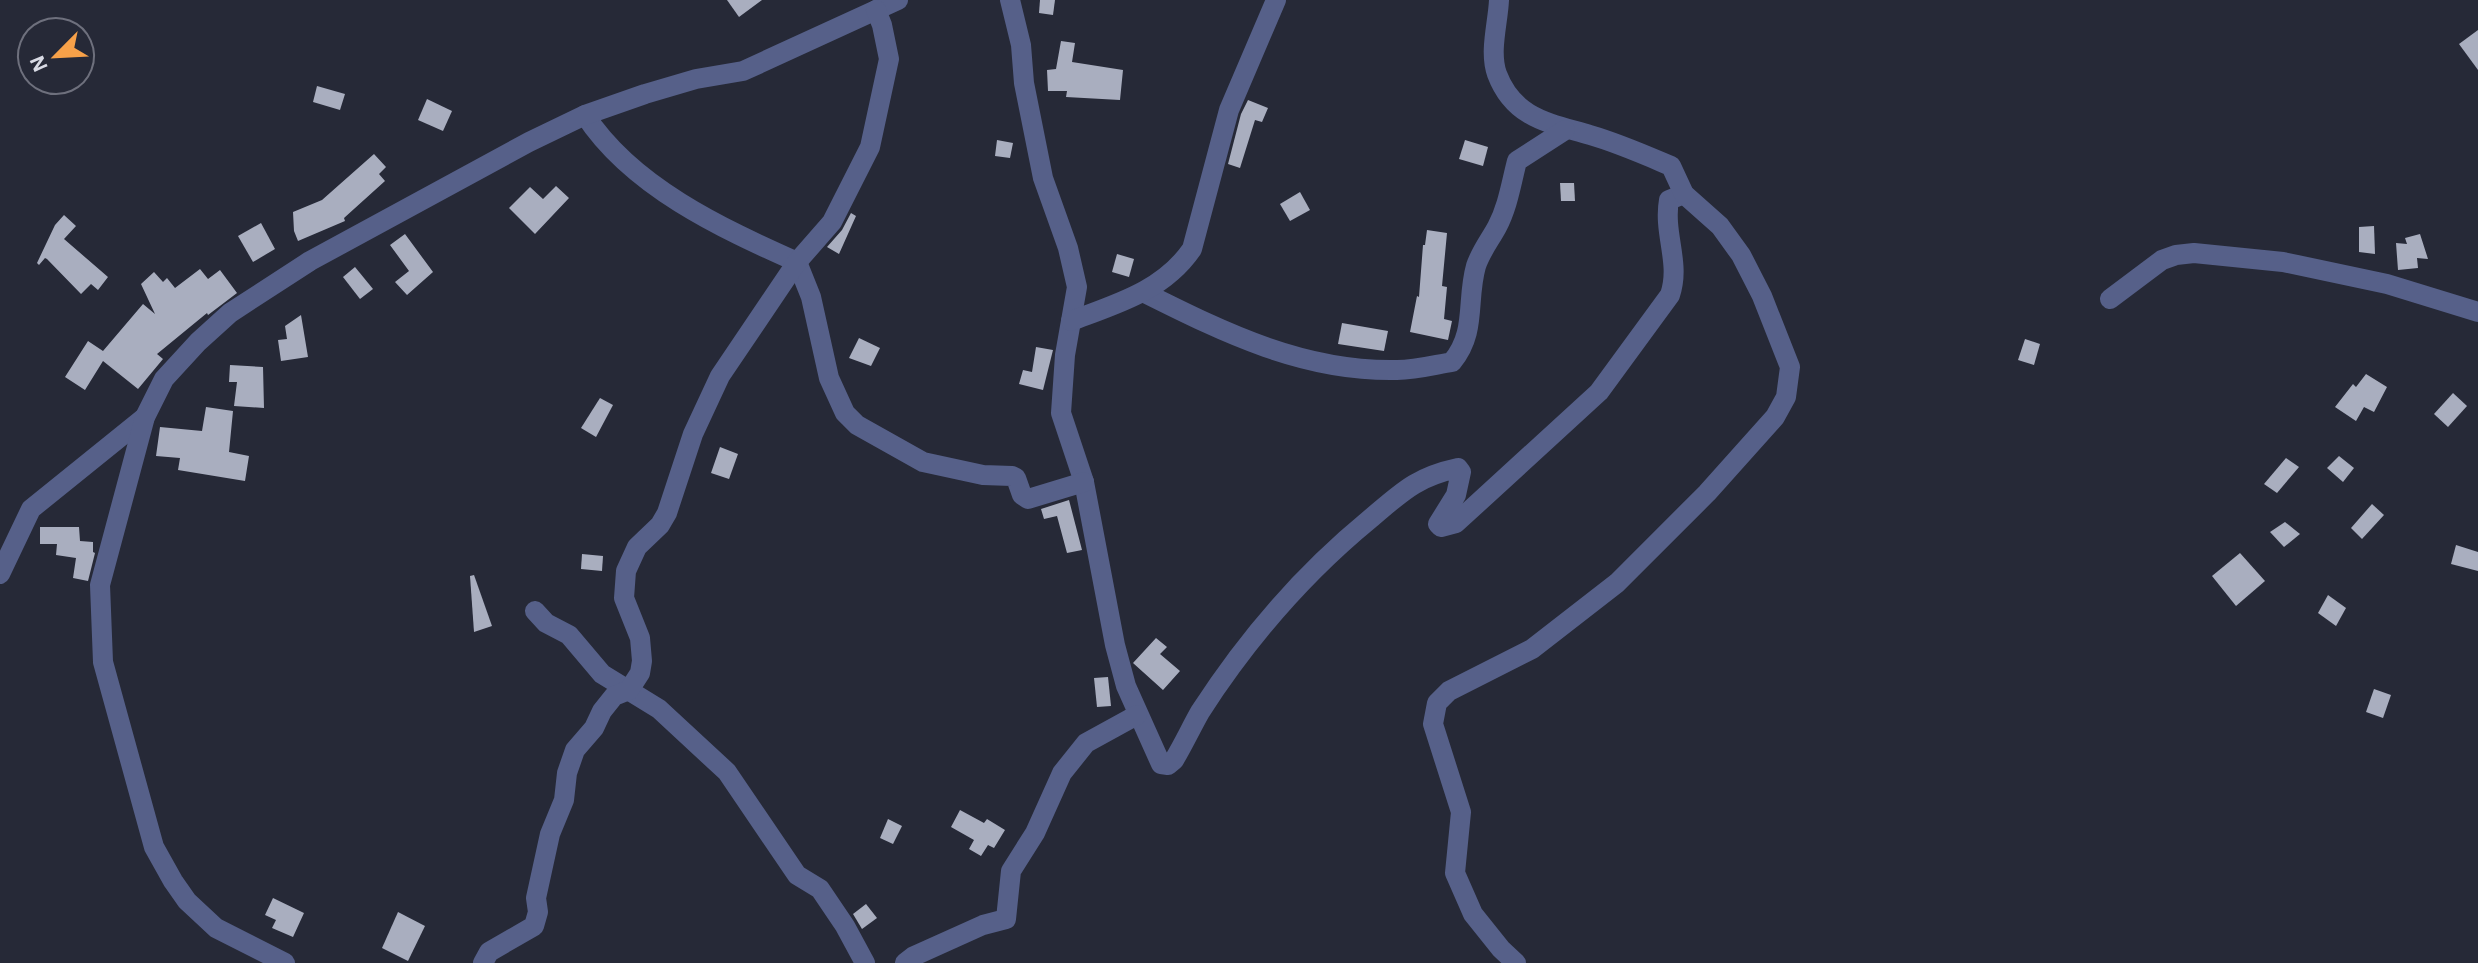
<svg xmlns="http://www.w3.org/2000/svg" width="2478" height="963" viewBox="0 0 2478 963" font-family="'Alegreya Sans',sans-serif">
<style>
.building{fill:#a9aebf}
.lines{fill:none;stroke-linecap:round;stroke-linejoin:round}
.minor{stroke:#566089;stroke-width:20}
</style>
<rect width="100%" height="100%" fill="#262937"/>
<!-- building -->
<g class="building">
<path d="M727,0H762L739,17Z"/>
<path d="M1040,0H1055L1053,15L1039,13Z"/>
<path d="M2478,30V70L2459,44Z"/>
<path d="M1061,41L1075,43L1072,62L1123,70L1120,100L1066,97L1067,91H1048L1047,70L1056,69Z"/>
<path d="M317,86L345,94L340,110L313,102Z"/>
<path d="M427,99L452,111L443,131L418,120Z"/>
<path d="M1248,100L1268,108L1262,122L1255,120L1240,168L1228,164L1241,114Z"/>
<path d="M997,140L1013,143L1010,158L995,156Z"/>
<path d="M1465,140L1488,147L1483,166L1459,159Z"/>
<path d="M374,154L386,167L379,174L385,181L344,218L345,221L298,241L294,231L293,212L322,200Z"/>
<path d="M1560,183H1574L1575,201H1561Z"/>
<path d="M556,186L569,198L535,234L509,208L530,187L543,199Z"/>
<path d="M1300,192L1310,210L1290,221L1280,204Z"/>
<path d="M851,213L856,216L839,254L827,247L842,230Z"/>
<path d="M64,215L76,226L64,239L108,277L98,290L91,284L81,294L47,259L45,258L39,265L37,263L55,225Z"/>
<path d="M261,223L275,249L253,262L238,236Z"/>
<path d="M2374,226L2375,254L2359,252V227Z"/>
<path d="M1427,230L1447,233L1442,286L1447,287L1444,319L1452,321L1448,340L1410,332L1417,296L1419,297L1423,245H1425Z"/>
<path d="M405,234L433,272L407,295L395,282L409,271L390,245Z"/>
<path d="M2420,234L2428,259L2417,258L2418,268L2398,270L2396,243L2407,244L2405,238Z"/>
<path d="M1117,254L1134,259L1129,277L1112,272Z"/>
<path d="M355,267L373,289L360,299L343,277Z"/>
<path d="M200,269L208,279L220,270L237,293L208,315L207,313L157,354L163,359L138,389L103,361L85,390L65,377L88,341L103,351L143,304L155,314L141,284L154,272L163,282L167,278L175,288Z"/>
<path d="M301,315L308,357L281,361L278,340L287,339L285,326Z"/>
<path d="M1342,323L1388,331L1384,351L1338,344Z"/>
<path d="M859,338L880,348L871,366L849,358Z"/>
<path d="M2025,339L2040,344L2034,365L2018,360Z"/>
<path d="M1036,347L1053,350L1043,390L1019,384L1023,370L1032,372Z"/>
<path d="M230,365L263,367L264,408L234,406L237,382H229Z"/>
<path d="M2366,374L2387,387L2374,412L2364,407L2356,421L2335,407L2353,384L2356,387Z"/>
<path d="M2453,393L2467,406L2448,427L2434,414Z"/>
<path d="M600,398L613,405L596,437L581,428Z"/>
<path d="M206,407L233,411L229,452L249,456L245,481L178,470L180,458L156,456L160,427L202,431Z"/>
<path d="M720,447L738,454L729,479L711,473Z"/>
<path d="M2339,456L2354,468L2343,482L2327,468Z"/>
<path d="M2286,458L2299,467L2277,493L2264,484Z"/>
<path d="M1069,500L1082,550L1067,553L1057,516L1044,519L1041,509Z"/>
<path d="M2372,504L2384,515L2362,539L2351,528Z"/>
<path d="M2285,522L2300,534L2284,547L2270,532Z"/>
<path d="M40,527H79L80,541L93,542V552L95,553L88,581L73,578L76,558L56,555L57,544H40Z"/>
<path d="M2456,545L2478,552V571L2451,564Z"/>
<path d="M2240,553L2265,581L2236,606L2212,576Z"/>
<path d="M582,554L603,556L602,571L581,569Z"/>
<path d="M474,575L492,626L474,632L470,576Z"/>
<path d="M2328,595L2346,608L2336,626L2318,613Z"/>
<path d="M1156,638L1167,647L1160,654L1180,671L1163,690L1133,663Z"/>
<path d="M1108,677L1111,706L1097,707L1094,678Z"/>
<path d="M2374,689L2391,695L2383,718L2366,712Z"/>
<path d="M960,810L984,823L987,819L1005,830L994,848L988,845L981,856L969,849L974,840L951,827Z"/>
<path d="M888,819L902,826L893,844L880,838Z"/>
<path d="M273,898L304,913L293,937L272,928L276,920L265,915Z"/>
<path d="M866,904L877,918L862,929L853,914Z"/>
<path d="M398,912L425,926L408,961L382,948Z"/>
</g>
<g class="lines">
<!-- minor -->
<g class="minor">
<path d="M1010,0L1021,45L1024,83L1043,178L1068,248L1077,287L1065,355L1061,413L1084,482L1115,645L1126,686L1161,764L1168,765L1174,760C1183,745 1191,728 1200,712C1247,639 1303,574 1370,519C1402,492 1416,477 1458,468L1461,472L1456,495L1438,524L1441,527L1456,523L1599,392L1670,295C1681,263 1663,234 1669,200L1684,194"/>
<path d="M1499,0C1498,23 1489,52 1497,74C1514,119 1550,123 1590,135C1618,143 1645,155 1671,166L1684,194L1720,226L1741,255L1762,296L1790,367L1786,397L1775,417L1707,493L1617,583L1532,649L1449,691L1437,703L1433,724L1461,812L1455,873L1473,914L1501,949L1516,963"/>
<path d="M585,115C632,187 721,228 797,262L811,297L829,378L845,413L857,425L923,462L983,475L1012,476L1016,478L1022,495L1028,499L1084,482"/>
<path d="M1145,293C1225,333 1304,372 1397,370C1416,370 1434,365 1452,362C1477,332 1466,301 1476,266C1481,251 1490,240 1497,227C1508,206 1511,184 1517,161L1565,130"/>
<path d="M2110,299L2162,260L2176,255L2194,253L2283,262L2387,284L2478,312"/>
<path d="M1071,321C1116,304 1163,291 1192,249L1229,110L1276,0"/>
<path d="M0,574L31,509L145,417"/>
<path d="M535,611L546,623L569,635L602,674L659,709L727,772L797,875L820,889L845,926L865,963"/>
<path d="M285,963L216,928L187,901L173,881L154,847L103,662L100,585L145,417L164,379L198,342L230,313L310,261L529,142L585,115L645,94L696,79L743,71L898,0"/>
<path d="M483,963L489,952L534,926L538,912L536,898L550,834L564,800L567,773L575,750L594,728L602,711L614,696L629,690L640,673L642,661L640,638L624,598L626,571L637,547L660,525L667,513L693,434L720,376L797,262L832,222L870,147L889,59L882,25L876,10"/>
<path d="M905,963L914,956L983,925L1006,919L1011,871L1035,833L1062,773L1086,743L1137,715"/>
</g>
</g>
<!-- north arrow -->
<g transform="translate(56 56) rotate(246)"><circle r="38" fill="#262937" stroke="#6e707d" stroke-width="2"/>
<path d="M0-6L14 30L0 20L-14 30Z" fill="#f7a149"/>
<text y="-12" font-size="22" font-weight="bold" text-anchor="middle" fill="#d9dbe5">N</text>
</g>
</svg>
